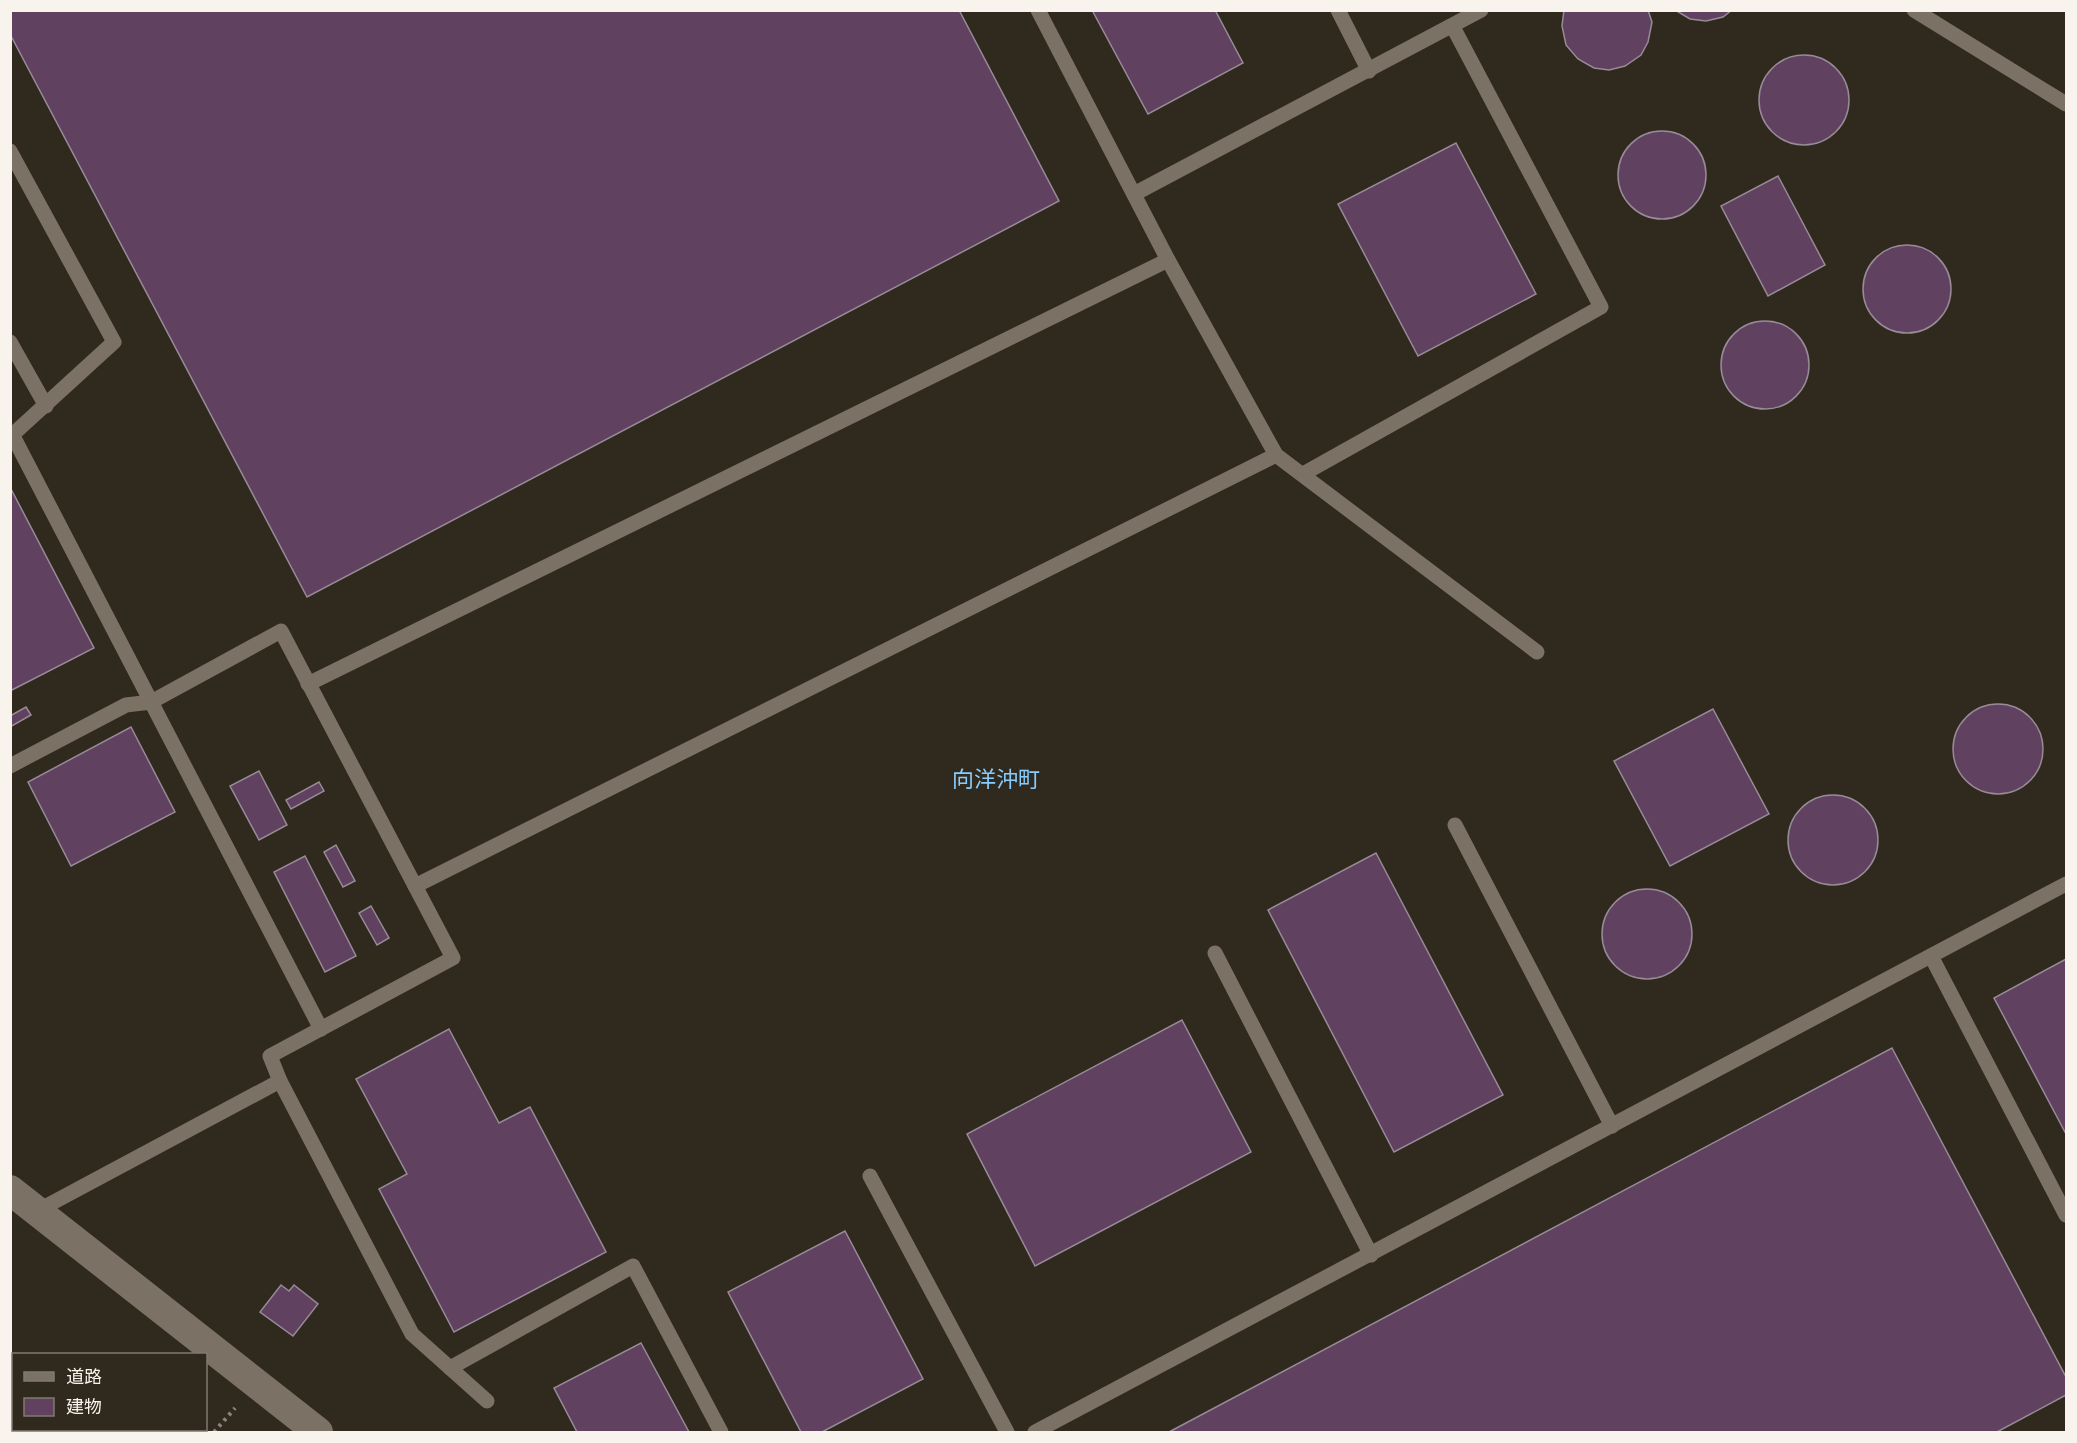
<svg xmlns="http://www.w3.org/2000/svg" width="2077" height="1443" viewBox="0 0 2077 1443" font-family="'Source Sans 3','Noto Sans JP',sans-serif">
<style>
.building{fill:#604160;stroke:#978b97;stroke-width:1.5}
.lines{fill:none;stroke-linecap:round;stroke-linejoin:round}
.path{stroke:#8b857c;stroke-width:4;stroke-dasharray:3 4.5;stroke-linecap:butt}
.lane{stroke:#7b7265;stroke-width:15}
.street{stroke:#7b7265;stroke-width:30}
.labels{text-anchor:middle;stroke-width:4.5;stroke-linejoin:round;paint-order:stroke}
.neighbourhood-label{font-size:22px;fill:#86ccfe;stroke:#30291e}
</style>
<rect width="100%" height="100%" fill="#30291e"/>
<!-- building -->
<g class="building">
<path d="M10,10H959L1059,201L307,597L10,34Z"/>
<path d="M1092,10H1215L1243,63L1148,114Z"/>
<path d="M1648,10L1652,22L1648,42L1641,55L1625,66L1609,70L1594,68L1578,59L1566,45L1562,26L1564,10Z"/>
<path d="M1732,10L1723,17L1706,21L1690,19L1675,10Z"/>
<circle cx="1804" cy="100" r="45"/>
<circle cx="1662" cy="175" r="44"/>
<path d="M1456,143L1536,294L1418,356L1338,204Z"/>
<path d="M1778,176L1825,265L1768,296L1721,206Z"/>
<circle cx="1907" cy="289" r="44"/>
<circle cx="1765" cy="365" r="44"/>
<path d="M10,487L94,648L10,691Z"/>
<circle cx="1998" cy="749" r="45"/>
<path d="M26,707L31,715L10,727V716Z"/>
<path d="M1713,709L1769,814L1670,866L1614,761Z"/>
<path d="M131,727L175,812L71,866L28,782Z"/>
<path d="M259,771L287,825L259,840L230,786Z"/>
<path d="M319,782L324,791L291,809L286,800Z"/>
<circle cx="1833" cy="840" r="45"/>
<path d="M336,845L355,881L343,887L324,852Z"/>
<path d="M1376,853L1503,1095L1394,1152L1268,910Z"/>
<path d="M305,856L356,956L325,972L274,872Z"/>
<circle cx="1647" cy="934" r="45"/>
<path d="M371,906L389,938L377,945L359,913Z"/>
<path d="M2066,959V1134L1994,998Z"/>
<path d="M1182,1020L1251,1152L1035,1266L967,1134Z"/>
<path d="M449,1029L499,1123L530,1107L606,1252L454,1332L379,1189L407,1174L356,1079Z"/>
<path d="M1892,1048L2066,1377V1395L1997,1432H1169Z"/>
<path d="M845,1231L923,1379L822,1432H801L728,1292Z"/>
<path d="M281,1285L289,1291L294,1285L318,1304L293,1336L260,1312Z"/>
<path d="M641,1343L689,1432H577L554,1388Z"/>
</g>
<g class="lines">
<!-- path -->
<g class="path">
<path d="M45,1430L49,1432"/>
<path d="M214,1432L235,1408"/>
</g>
<!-- lane -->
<g class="lane">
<path d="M1038,10L1168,260L1276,455L1537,652"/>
<path d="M1338,10L1369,71"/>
<path d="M1914,10L2066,104"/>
<path d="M10,151L114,342L10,437"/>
<path d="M1134,194L1481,10"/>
<path d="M10,342L46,406"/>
<path d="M13,436L321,1029"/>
<path d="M1303,474L1601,307L1453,27"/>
<path d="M308,684L1168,260"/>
<path d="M10,766L126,705L151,702L281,631L453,958L270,1056L280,1081L412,1334L487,1401"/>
<path d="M1455,825L1612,1126"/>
<path d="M415,886L1276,455"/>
<path d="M1215,953L1371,1255"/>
<path d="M1931,956L2066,1215"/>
<path d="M870,1176L1007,1432"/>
<path d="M37,1211L280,1081"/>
<path d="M450,1368L633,1266L721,1432"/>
<path d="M1035,1432L2066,884"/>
</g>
<!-- street -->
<path class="street" d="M10,1190L318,1432"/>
</g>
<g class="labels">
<!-- neighbourhood labels -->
<g class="neighbourhood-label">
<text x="996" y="787">向洋沖町</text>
</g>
</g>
<!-- border -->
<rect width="2077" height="1443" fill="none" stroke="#f8f3ec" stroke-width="24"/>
<!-- legend -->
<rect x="12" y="1353" width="195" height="78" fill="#30291e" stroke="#807a70" stroke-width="1.5"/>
<rect x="24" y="1372" width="30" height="9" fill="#7b7265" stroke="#807a70" stroke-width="1.5"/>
<text x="66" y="1383" font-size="18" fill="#f8f3ec">道路</text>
<rect x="24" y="1398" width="30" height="18" fill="#604160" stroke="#807a70" stroke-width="1.5"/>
<text x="66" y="1413" font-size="18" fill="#f8f3ec">建物</text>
</svg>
